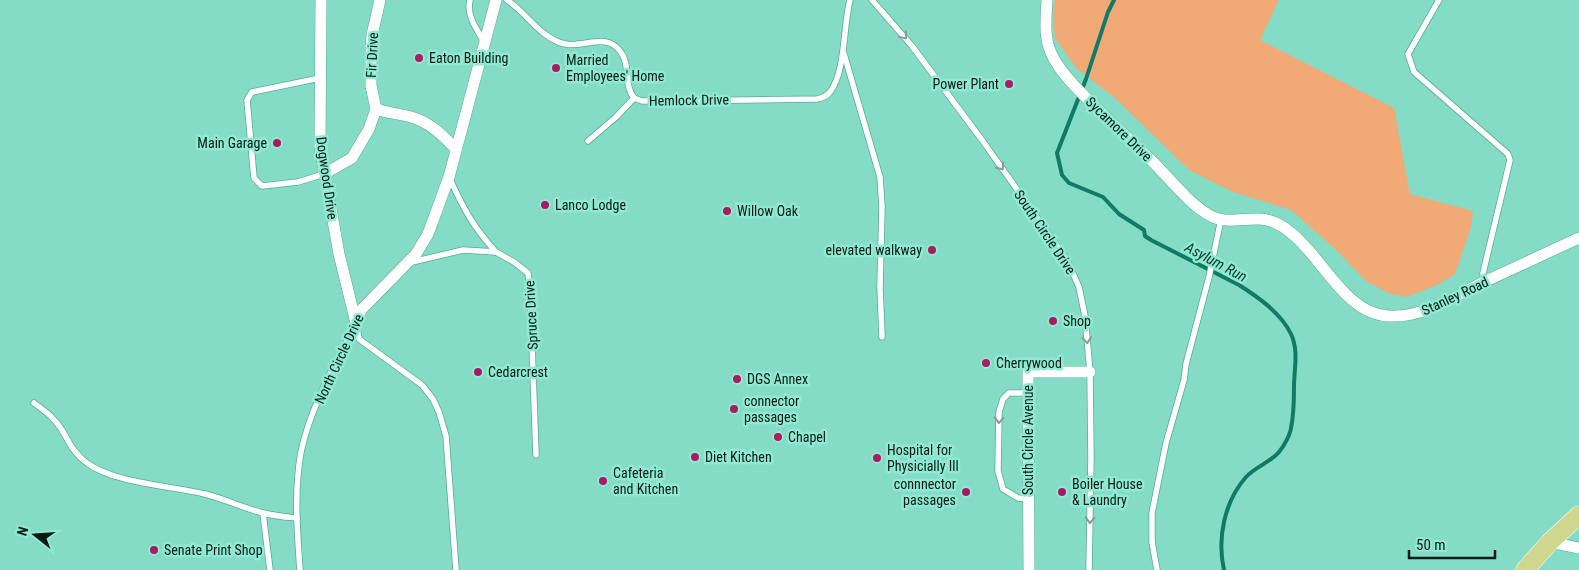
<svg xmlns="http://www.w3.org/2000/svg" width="1579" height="570" viewBox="0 0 1579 570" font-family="'Roboto Condensed',sans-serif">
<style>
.green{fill:#f1a975}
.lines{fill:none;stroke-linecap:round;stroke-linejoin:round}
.stream{stroke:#117a67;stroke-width:4}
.lane-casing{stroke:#53ac97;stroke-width:7}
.street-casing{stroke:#53ac97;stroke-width:12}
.primary-casing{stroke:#fff;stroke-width:19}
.lane{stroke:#fff;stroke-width:5.5}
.street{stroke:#fff;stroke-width:11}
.primary{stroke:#ced78d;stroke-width:18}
.oneway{stroke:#8d9996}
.poi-dot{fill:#a71d63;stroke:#91e9d2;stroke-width:2}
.labels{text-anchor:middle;stroke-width:5;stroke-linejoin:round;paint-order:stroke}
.street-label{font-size:14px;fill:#011c16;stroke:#91e9d2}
.poi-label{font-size:14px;fill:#011c16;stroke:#91e9d2;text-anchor:start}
.water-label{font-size:15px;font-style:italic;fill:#094136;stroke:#91e9d2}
</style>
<rect width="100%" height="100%" fill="#84dcc6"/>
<!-- green -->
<path class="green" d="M1055,0H1279L1260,40L1394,108L1410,194L1473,211L1471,227L1455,274L1439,284L1407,297L1390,294L1367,282L1334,248L1291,210L1233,192L1189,170L1115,98L1076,68L1055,38L1053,17Z"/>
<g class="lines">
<!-- stream -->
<path class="stream" d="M1114,0L1108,12L1086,79L1057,153L1062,175L1069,183L1103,197L1119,214L1144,230L1145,236L1151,240L1239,285C1258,297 1281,313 1291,334C1299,351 1294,369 1294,387C1294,401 1294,414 1291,428C1290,435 1284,446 1279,452C1271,462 1255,467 1246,477C1224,502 1217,539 1224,570"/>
<defs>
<g id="lane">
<path d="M470,0C466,16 477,29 484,42"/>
<path d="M507,0C527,13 541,39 565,44C584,48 606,32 620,51C631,64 623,84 634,98L642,101H671L817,99C822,98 827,96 830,92C846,71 843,26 850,0"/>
<path d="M872,0L912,46L982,140L1067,260L1079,287L1085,316L1090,372L1091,458L1089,570"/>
<path d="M1439,0L1408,54L1414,72L1508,154L1510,160L1483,273L1484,282"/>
<path d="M844,54L880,177L882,207L880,287L882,337"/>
<path d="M320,78L252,92L247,100L254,178L262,186L298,182L324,174"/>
<path d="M588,141L616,117L634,98"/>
<path d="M496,252L514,262L528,273L530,289L536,455"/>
<path d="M412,262L463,250L496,252C474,228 463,208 450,179"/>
<path d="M356,323L359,339L422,385L433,399L439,412L446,436L456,570"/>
<path d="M1028,393H1009L1003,399L999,412L998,471L1003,489L1018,498L1028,499"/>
<path d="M34,403C45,411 55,418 62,430C69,442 74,454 87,463C114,483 171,486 205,494C225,499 243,508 263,513C274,516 286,517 297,518"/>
<path d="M263,513L270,570"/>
<path d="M300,570C297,531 294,491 301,452C310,408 336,362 356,323"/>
<path d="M1157,570L1152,542V513L1166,443L1184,380L1186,364L1209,277L1221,219"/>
</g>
<g id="street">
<path d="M321,0L320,147L339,254L356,323"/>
<path d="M1047,0C1046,21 1043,40 1054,59C1064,77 1079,90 1093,105C1113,124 1133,143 1153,162C1170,179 1190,205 1211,216C1225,224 1244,218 1259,219C1270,219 1282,225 1290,232C1322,256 1344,313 1388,316C1425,318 1455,296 1486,281C1517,267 1548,252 1579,238"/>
<path d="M376,109C387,113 400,114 411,117C430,122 443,136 456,149"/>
<path d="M324,174L352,158L369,129L376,109L371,86V52L372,35L380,0"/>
<path d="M356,323L361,310L416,254L428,234L449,177L496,0"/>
<path d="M1550,542L1579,548"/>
<path d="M1029,570L1028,372H1090"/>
</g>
<path id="primary" d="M1525,570L1550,542L1579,515"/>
</defs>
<!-- lane casing -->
<use href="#lane" class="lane-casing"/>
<!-- street casing -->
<use href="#street" class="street-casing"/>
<!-- primary casing -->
<use href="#primary" class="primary-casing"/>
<!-- lane -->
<use href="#lane" class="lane"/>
<!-- street -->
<use href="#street" class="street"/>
<!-- primary -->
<use href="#primary" class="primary"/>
</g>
<!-- one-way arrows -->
<defs><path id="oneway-chevron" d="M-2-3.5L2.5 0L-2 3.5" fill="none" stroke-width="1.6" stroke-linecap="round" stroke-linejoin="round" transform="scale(1.25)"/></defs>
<g class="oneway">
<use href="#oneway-chevron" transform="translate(904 36) rotate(50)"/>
<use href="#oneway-chevron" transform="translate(1001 167) rotate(54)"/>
<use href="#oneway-chevron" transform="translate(1087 340) rotate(83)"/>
<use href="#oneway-chevron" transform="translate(999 420) rotate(92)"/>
<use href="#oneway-chevron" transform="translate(1090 520) rotate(91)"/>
</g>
<!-- markers -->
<g class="poi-dot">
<circle cx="419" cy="58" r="5"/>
<circle cx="556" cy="68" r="5"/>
<circle cx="1009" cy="84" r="5"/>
<circle cx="277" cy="143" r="5"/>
<circle cx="545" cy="205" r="5"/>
<circle cx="727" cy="211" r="5"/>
<circle cx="932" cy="250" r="5"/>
<circle cx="1053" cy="321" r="5"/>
<circle cx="986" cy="363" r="5"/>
<circle cx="478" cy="372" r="5"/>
<circle cx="737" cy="379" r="5"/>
<circle cx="734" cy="409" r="5"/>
<circle cx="778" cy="437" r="5"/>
<circle cx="695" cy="457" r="5"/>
<circle cx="877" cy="458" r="5"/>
<circle cx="603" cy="481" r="5"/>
<circle cx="966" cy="492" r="5"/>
<circle cx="1062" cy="492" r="5"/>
<circle cx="154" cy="550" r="5"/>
</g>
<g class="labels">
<!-- street labels -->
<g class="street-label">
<text transform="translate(372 55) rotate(-87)" y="5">Fir Drive</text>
<text transform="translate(689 100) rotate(-1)" y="5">Hemlock Drive</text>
<text transform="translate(1119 129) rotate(44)" y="5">Sycamore Drive</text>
<text transform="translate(327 178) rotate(82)" y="5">Dogwood Drive</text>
<text transform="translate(1045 232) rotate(56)" y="5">South Circle Drive</text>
<text transform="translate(1455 296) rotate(-25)" y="5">Stanley Road</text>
<text transform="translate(531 315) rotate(-93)" y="5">Spruce Drive</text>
<text transform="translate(339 359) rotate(-65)" y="5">North Circle Drive</text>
<text transform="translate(1028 440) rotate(-90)" y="5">South Circle Avenue</text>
</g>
<!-- poi labels -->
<g class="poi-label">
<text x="429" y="63">Eaton Building</text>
<text x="566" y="65">Married<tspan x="566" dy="16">Employees' Home</tspan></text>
<text x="999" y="89" text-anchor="end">Power Plant</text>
<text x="267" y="148" text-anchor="end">Main Garage</text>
<text x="555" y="210">Lanco Lodge</text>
<text x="737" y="216">Willow Oak</text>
<text x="922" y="255" text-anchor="end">elevated walkway</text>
<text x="1063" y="326">Shop</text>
<text x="996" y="368">Cherrywood</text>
<text x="488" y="377">Cedarcrest</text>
<text x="747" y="384">DGS Annex</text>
<text x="744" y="406">connector<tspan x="744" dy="16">passages</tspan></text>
<text x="788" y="442">Chapel</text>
<text x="887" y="455">Hospital for<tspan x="887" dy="16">Physicially Ill</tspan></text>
<text x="705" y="462">Diet Kitchen</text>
<text x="613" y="478">Cafeteria<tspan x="613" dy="16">and Kitchen</tspan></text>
<text x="956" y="489" text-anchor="end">connnector<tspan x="956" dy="16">passages</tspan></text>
<text x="1072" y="489">Boiler House<tspan x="1072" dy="16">&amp; Laundry</tspan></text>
<text x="164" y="555">Senate Print Shop</text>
</g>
<!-- water labels -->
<g class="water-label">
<text transform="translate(1216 262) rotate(28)" y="5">Asylum Run</text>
</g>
</g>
<!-- north arrow -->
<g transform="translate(35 535) rotate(287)" stroke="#91e9d2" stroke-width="4" paint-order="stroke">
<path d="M0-4L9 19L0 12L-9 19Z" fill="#011c16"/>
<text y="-8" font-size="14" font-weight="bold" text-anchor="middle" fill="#011c16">N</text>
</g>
<!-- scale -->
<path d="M1409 550v8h86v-8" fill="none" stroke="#011c16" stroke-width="2.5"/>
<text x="1416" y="550" font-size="15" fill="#011c16" stroke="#91e9d2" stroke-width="4" paint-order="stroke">50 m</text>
</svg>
